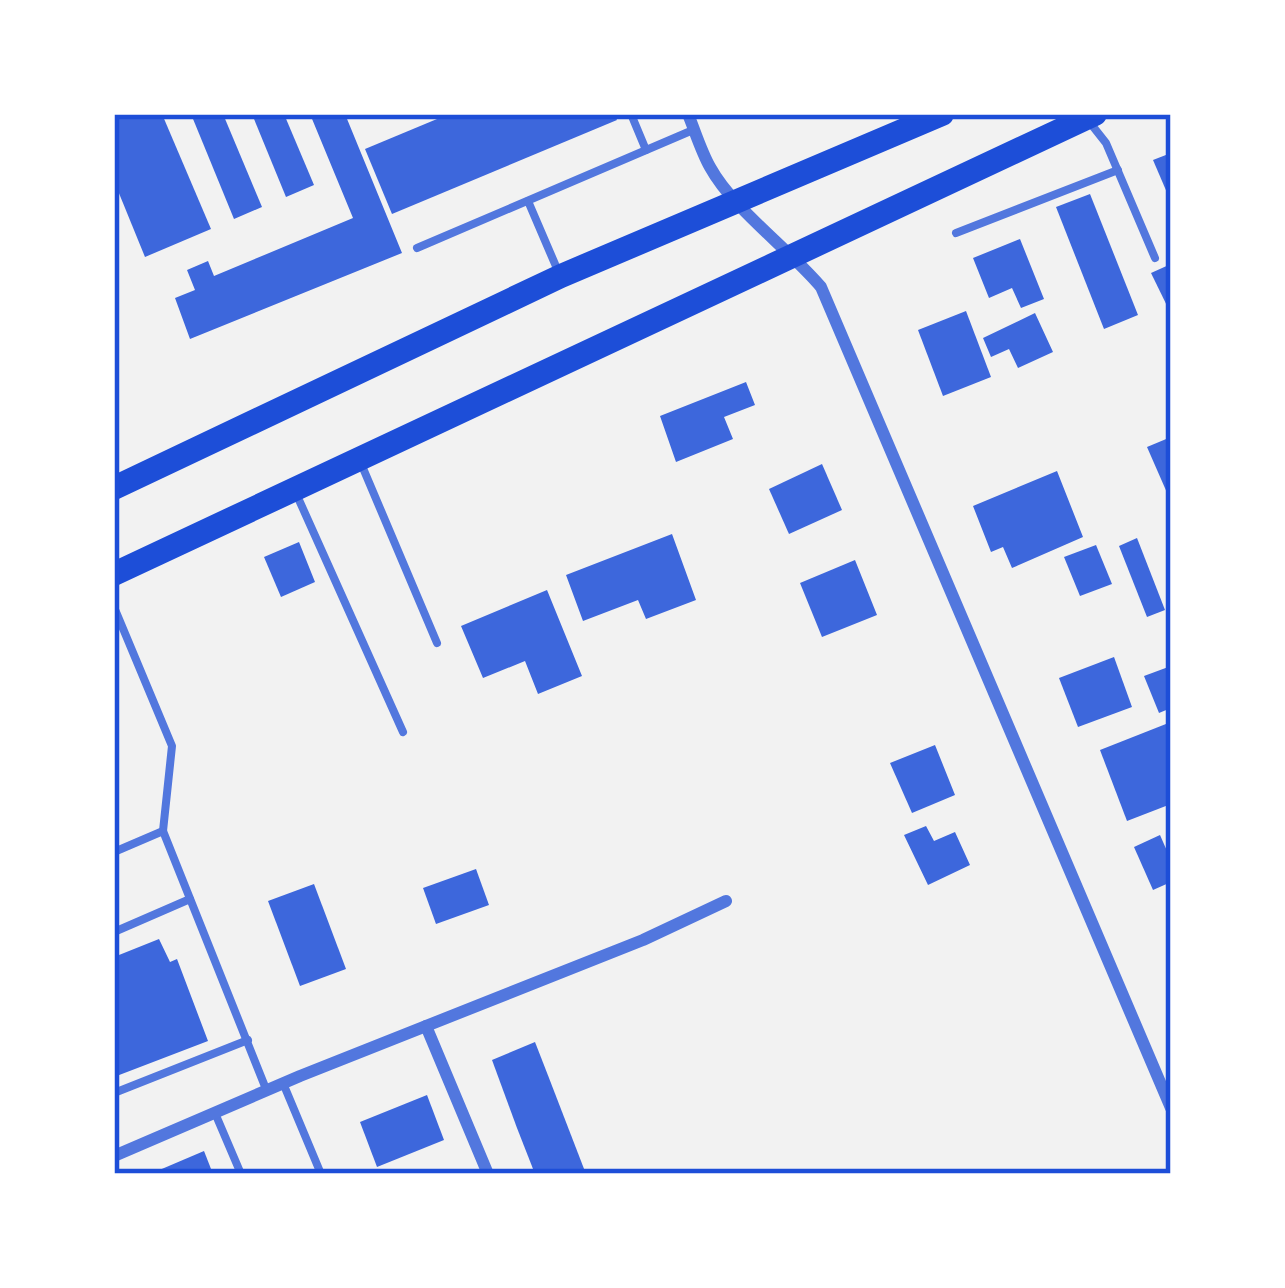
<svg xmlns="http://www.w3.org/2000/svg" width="1285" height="1288" viewBox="0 0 1285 1288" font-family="'Work Sans',sans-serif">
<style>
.building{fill:#3d67dc}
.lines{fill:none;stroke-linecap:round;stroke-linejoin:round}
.service{stroke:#5277de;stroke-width:8}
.minor{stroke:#5277de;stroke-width:12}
.primary{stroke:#1d4ed8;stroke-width:24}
.neatline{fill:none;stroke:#1d4ed8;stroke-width:4.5}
</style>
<rect width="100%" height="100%" fill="#f2f2f2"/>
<!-- building -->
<g class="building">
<path d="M114,114H162L211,229L145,257L114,181Z"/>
<path d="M191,114H223L262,207L234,219Z"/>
<path d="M252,114H284L314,185L286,197Z"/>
<path d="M310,114H345L402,253L190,339L175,298L195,290L187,270L208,261L214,276L353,218Z"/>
<path d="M449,114H614L617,120L392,214L365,149Z"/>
<path d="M1171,153V202L1153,160Z"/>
<path d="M1090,194L1138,315L1104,329L1056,207Z"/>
<path d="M1020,239L1044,299L1021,308L1012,288L989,298L973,258Z"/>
<path d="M1171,264V314L1151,273Z"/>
<path d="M966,311L991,377L943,396L918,330Z"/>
<path d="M1035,313L1053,352L1018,368L1009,349L991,357L983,338Z"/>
<path d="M746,382L755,405L724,417L733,439L676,462L660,416Z"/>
<path d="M1171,437V494L1168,495L1147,447Z"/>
<path d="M822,464L842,510L789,534L769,489Z"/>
<path d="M1057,471L1083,537L1012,568L1003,547L991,552L973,506Z"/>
<path d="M672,534L696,600L646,619L638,600L583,621L566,575Z"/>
<path d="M1137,538L1165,610L1147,617L1119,546Z"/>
<path d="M299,542L315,582L281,597L264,557Z"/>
<path d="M1096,545L1112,584L1080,596L1064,557Z"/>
<path d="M855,560L877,615L822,637L800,583Z"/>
<path d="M547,590L582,676L538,694L525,661L483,678L461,626Z"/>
<path d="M1114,657L1132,707L1078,727L1059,678Z"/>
<path d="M1171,666V708L1159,713L1144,676Z"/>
<path d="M1171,722V804L1127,821L1100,750Z"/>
<path d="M935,745L955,795L912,813L890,763Z"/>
<path d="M926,826L934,841L955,832L970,865L928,885L904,835Z"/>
<path d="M1160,835L1171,860V882L1153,890L1134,847Z"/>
<path d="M476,869L489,905L436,924L423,888Z"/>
<path d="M314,884L346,969L300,986L268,901Z"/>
<path d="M159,939L170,962L177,959L208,1041L114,1077V957Z"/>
<path d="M535,1042L549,1078L586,1174H535L517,1128L492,1060Z"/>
<path d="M427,1095L444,1140L377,1167L360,1122Z"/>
<path d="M204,1151L213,1174H150Z"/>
</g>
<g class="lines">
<!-- service -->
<g class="service">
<path d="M631,114L646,150"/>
<path d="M1091,124L1106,143L1155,258"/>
<path d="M528,201L558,271"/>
<path d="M956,233L1118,170"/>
<path d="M417,248L693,130"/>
<path d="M360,461L437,643"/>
<path d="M295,491L403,732"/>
<path d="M114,607L172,746L163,831"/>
<path d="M114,852L163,831L266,1089"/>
<path d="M114,932L190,899"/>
<path d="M283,1083L321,1174"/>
<path d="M114,1093L248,1040"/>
<path d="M215,1113L241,1174"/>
</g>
<!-- minor -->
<g class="minor">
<path d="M688,114C695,131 701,151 710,167C733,209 788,248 821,287L1171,1108"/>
<path d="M426,1026L488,1174"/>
<path d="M114,1156L300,1076L643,940L726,901"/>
</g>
<!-- primary -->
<g class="primary">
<path d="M114,488L561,276L942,114"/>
<path d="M114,574L1095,114"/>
</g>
</g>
<!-- border -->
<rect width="1285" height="1288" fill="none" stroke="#ffffff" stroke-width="234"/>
<rect x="117" y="117" width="1051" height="1054" class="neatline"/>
</svg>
